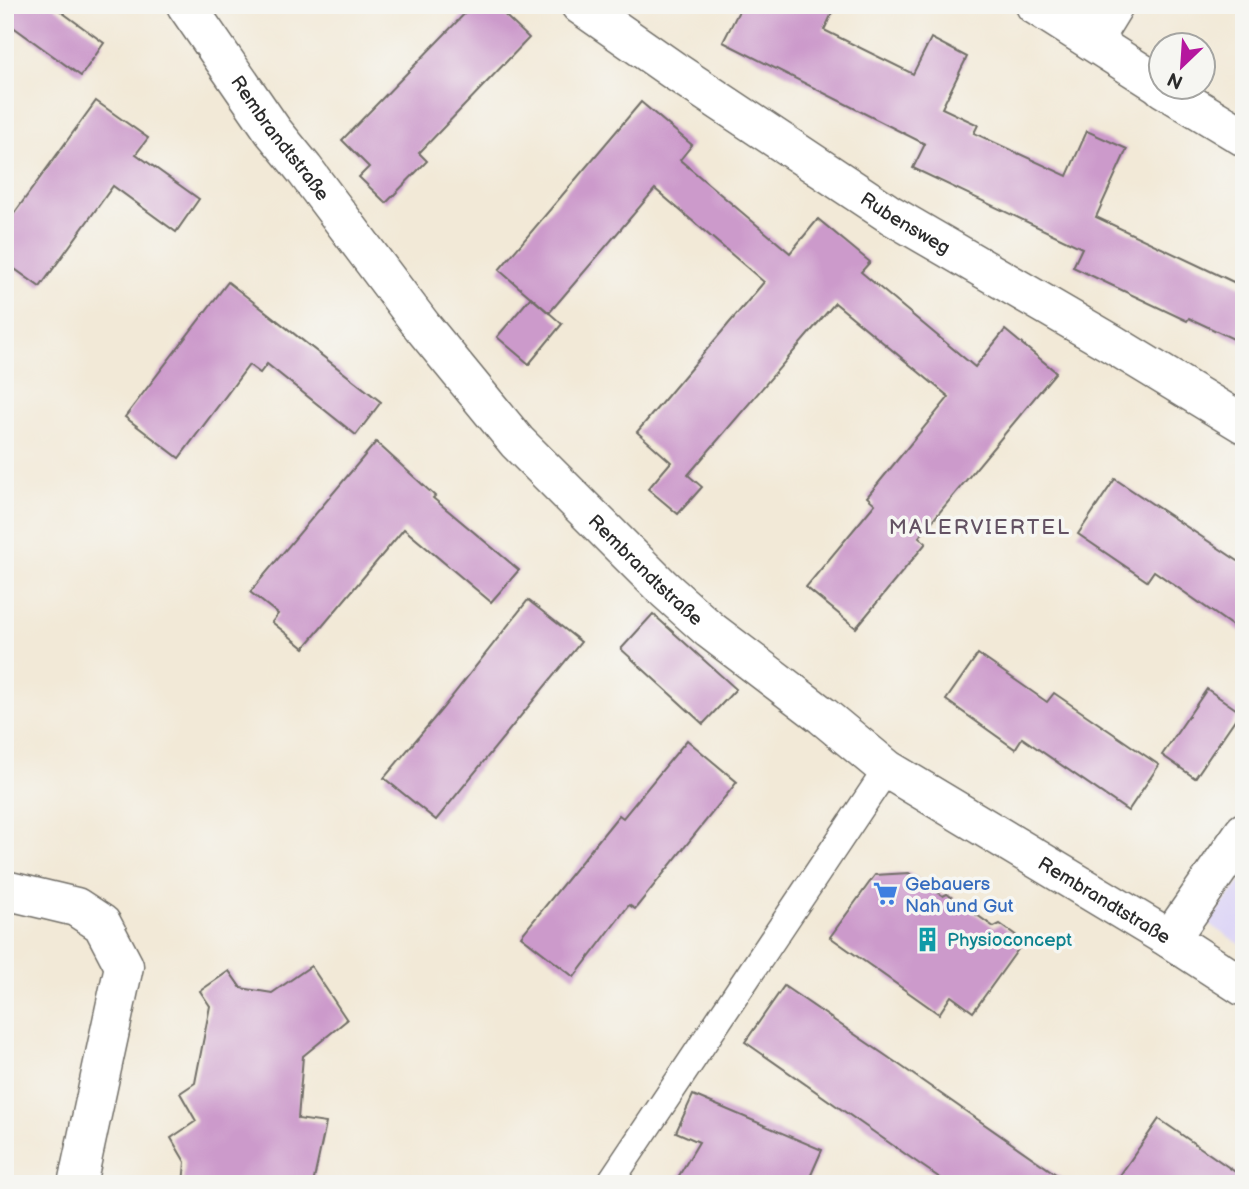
<svg xmlns="http://www.w3.org/2000/svg" width="1249" height="1189" viewBox="0 0 1249 1189" font-family="'Balsamiq Sans',sans-serif">
<style>
.built{fill:#ddd5f6}
.building{fill:#cc9acb}
.lines{fill:none;stroke-linecap:round;stroke-linejoin:round}
.lane-casing{stroke:#716e67;stroke-width:29}
.street-casing{stroke:#716e67;stroke-width:41}
.lane{stroke:#fff;stroke-width:26}
.street{stroke:#fff;stroke-width:38}
.labels{text-anchor:middle;stroke-width:7;stroke-linejoin:round;paint-order:stroke}
.street-label{font-size:19px;fill:#2b2b2b;stroke:#f6f6f2}
.shop-label{font-size:19px;fill:#366cbe;stroke:#f6f6f2;text-anchor:start}
.culture-label{font-size:19px;fill:#0d838f;stroke:#f6f6f2;text-anchor:start}
.neighbourhood-label{font-size:21px;letter-spacing:2px;fill:#635263;stroke:#f6f6f2}
</style>
<rect width="100%" height="100%" fill="#f6f6f2"/>
<filter id="ink" filterUnits="userSpaceOnUse"><feTurbulence type="fractalNoise" baseFrequency=".0143" numOctaves="2"/><feDisplacementMap in="SourceGraphic" scale="14" xChannelSelector="R" yChannelSelector="G"/><feConvolveMatrix kernelMatrix="1 2 1 2 8 2 1 2 1" color-interpolation-filters="sRGB"/></filter>
<filter id="wash" filterUnits="userSpaceOnUse"><feTurbulence type="fractalNoise" baseFrequency=".00686" numOctaves="4" result="noise"/><feDisplacementMap in="SourceGraphic" scale="28" xChannelSelector="R" yChannelSelector="G"/><feGaussianBlur stdDeviation="1.57" result="paint"/><feColorMatrix in="noise" values="0 0 0 0 0 0 0 0 0 0 0 0 0 0 0 0 0 1.4 0 .05"/><feComposite in="paint" operator="in"/></filter>
<g filter="url(#wash)">
<rect width="100%" height="100%" fill="#f2e9d7"/>
<!-- built -->
<path class="built" d="M1244,877V947L1208,923Z"/>
<g id="blocks">
<!-- building -->
<g class="building">
<path d="M5,5H52L104,43L81,76L5,21Z"/>
<path d="M473,5H494L529,38L419,153L427,161L386,203L359,177L369,167L342,140Z"/>
<path d="M742,5H836L824,30L913,74L931,38L967,57L942,108L978,125L974,133L1067,176L1087,131L1127,149L1096,217L1244,287V344L1189,318L1187,321L1073,267L1082,248L913,168L925,144L723,42Z"/>
<path d="M96,101L148,138L136,154L199,199L176,232L113,186L40,287L5,262V226Z"/>
<path d="M641,102L692,145L680,160L790,253L818,219L870,262L861,272L975,367L1005,330L1056,372L919,537L926,543L856,628L806,587L875,504L867,497L949,397L835,303L688,475L702,487L678,514L648,489L671,462L637,432L764,282L655,189L549,313L499,270Z"/>
<path d="M228,282L381,402L356,435L267,364L260,373L249,365L179,458L125,417Z"/>
<path d="M531,297L562,324L529,364L497,337Z"/>
<path d="M376,442L435,496L433,498L519,570L491,602L404,529L304,648L272,622L278,614L250,592Z"/>
<path d="M1115,479L1244,565V634L1154,571L1147,581L1078,534Z"/>
<path d="M528,600L581,642L436,820L384,778L442,709Z"/>
<path d="M653,614L736,689L703,724L621,649Z"/>
<path d="M978,654L1047,702L1054,693L1159,765L1128,811L1022,738L1015,749L946,700Z"/>
<path d="M1207,689L1240,712L1195,778L1162,755Z"/>
<path d="M687,740L737,782L635,909L629,905L574,977L521,936L619,815L623,818Z"/>
<path d="M909,873L943,896L947,894L994,927L1000,924L1024,941L973,1012L951,996L939,1014L830,937L875,875Z"/>
<path d="M311,966L347,1020L303,1056L298,1119L326,1123L313,1184H183L185,1162L171,1138L196,1121L180,1093L195,1083L210,1006L200,991L229,971L241,988L272,993Z"/>
<path d="M784,986L901,1066L1070,1184H949L921,1165L745,1042Z"/>
<path d="M693,1095L822,1150L807,1184H674L699,1142L676,1132Z"/>
<path d="M1159,1119L1244,1178V1184H1114Z"/>
</g>
</g>
</g>
<g filter="url(#ink)">
<use href="#blocks" fill-opacity="0" stroke="#716e67" stroke-width="2"/>
<g class="lines">
<defs>
<path id="lane" d="M609,1184L887,769"/>
<g id="street">
<path id="s1" d="M186,5L273,131L304,169L422,326L517,442L662,587L710,630L823,716L887,769L1170,939L1244,987"/>
<path id="s2" d="M580,5L673,70L891,215L1111,343L1244,424"/>
<path d="M1035,5L1162,86"/>
<path d="M1092,41L1114,5"/>
<path d="M1163,88L1244,137"/>
<path d="M5,890L76,907L102,924L124,966L77,1184"/>
<path d="M1170,939L1244,832"/>
</g>
</defs>
<!-- lane casing -->
<use href="#lane" class="lane-casing"/>
<!-- street casing -->
<use href="#street" class="street-casing"/>
<!-- lane -->
<use href="#lane" class="lane"/>
<!-- street -->
<use href="#street" class="street"/>
</g>
</g>
<!-- icons -->
<defs>
<symbol id="supermarket-bare" viewBox="-9 -9 18 18"><path d="M-6-5.5h2.5l.6 2H6L4.5 2H-2.5L-4.4-4H-6ZM-1.5 3.2a1.3 1.3 0 1 0 .1 0ZM3 3.2a1.3 1.3 0 1 0 .1 0Z" fill="#3f7fe0" stroke="#f6f6f2" stroke-width="2.5" paint-order="stroke"/></symbol>
<symbol id="building-bare" viewBox="-9 -9 18 18"><path d="M-4-6H4V6H1V3H-1V6H-4ZM-2.5-4.3h1.7v1.8h-1.7ZM.8-4.3h1.7v1.8H.8ZM-2.5-1h1.7V.8h-1.7ZM.8-1h1.7V.8H.8Z" fill="#0f9aa8" stroke="#f6f6f2" stroke-width="2.5" paint-order="stroke"/></symbol>
</defs>
<g fill-rule="evenodd">
<use href="#supermarket-bare" x="868" y="876" width="35" height="35"/>
<use href="#building-bare" x="910" y="922" width="35" height="35"/>
</g>
<g class="labels">
<!-- street labels -->
<g class="street-label">
<text dy="7" stroke="none"><textPath href="#s1" startOffset="163">Rembrandtstraße</textPath></text>
<text dy="7" stroke="none"><textPath href="#s2" startOffset="392">Rubensweg</textPath></text>
<text dy="7" stroke="none"><textPath href="#s1" startOffset="730">Rembrandtstraße</textPath></text>
<text dy="7" stroke="none"><textPath href="#s1" startOffset="1297">Rembrandtstraße</textPath></text>
</g>
<!-- shop labels -->
<g class="shop-label">
<text x="905" y="890">Gebauers<tspan x="905" dy="22">Nah und Gut</tspan></text>
</g>
<!-- culture labels -->
<g class="culture-label">
<text x="947" y="946">Physioconcept</text>
</g>
<!-- neighbourhood labels -->
<g class="neighbourhood-label">
<text x="980" y="534">MALERVIERTEL</text>
</g>
</g>
<!-- margin -->
<rect width="1249" height="1189" fill="none" stroke="#f6f6f2" stroke-width="28"/>
<!-- north arrow -->
<g transform="translate(1182 66) rotate(205)"><circle r="33" fill="#f6f6f2" stroke="#a5a5a2" stroke-width="2"/>
<path d="M0-5L12 26L0 18L-12 26Z" fill="#b5179e"/>
<text y="-10" font-size="19" font-weight="bold" text-anchor="middle" fill="#2b2b2b">N</text>
</g>
</svg>
